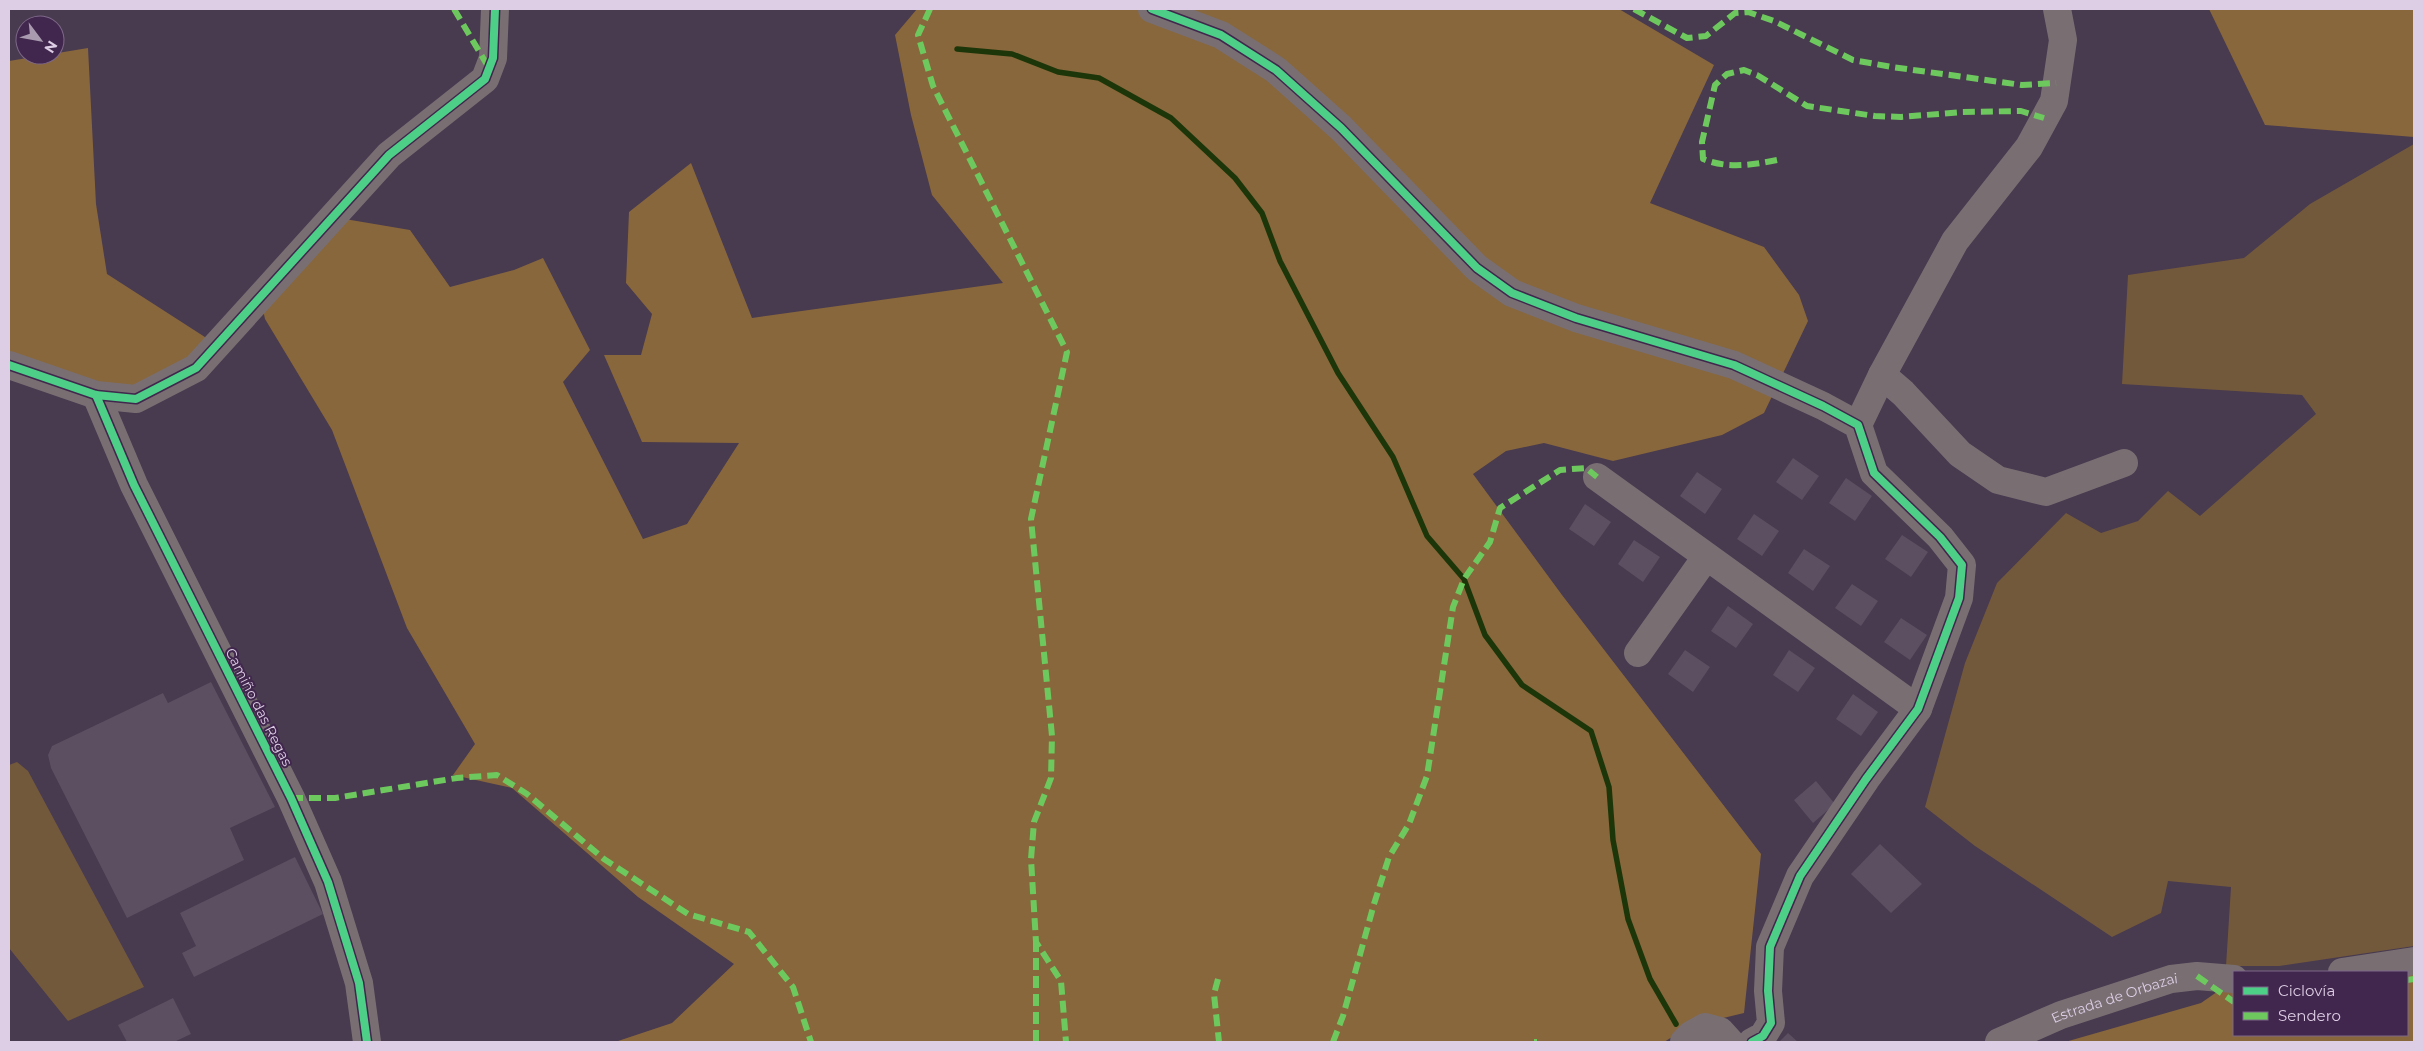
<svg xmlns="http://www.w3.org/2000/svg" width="2423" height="1051" viewBox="0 0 2423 1051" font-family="Montserrat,sans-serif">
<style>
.green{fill:#72593c}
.forest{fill:#88673c}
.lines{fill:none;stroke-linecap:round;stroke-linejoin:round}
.stream{stroke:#1d3609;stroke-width:5.5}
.building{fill:#5b4f61}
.minor{stroke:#796f73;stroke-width:28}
.quiet{stroke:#6dc95d;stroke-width:6;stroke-dasharray:12 6;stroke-linecap:butt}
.cycleway-casing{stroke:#41274d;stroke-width:11}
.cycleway{stroke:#4dcf88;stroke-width:8}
.labels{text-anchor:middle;stroke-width:4;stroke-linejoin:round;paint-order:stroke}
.street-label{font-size:14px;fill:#ddcde5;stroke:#41274d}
</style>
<rect width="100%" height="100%" fill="#483a4f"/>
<!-- green -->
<g class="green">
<path d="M2414,144V946L2279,966H2226L2231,887L2168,881L2161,913L2112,937L1975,846L1925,807L1965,663L1997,583L2066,513L2101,533L2138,521L2168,491L2200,516L2316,414L2302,395L2122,384L2128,275L2244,258L2310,204Z"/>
<path d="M17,762L28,771L144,987L68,1021L9,948V765Z"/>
</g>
<!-- forest -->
<g class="forest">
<path d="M917,9H1619L1714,65L1650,203L1764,247L1799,295L1808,321L1764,413L1722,435L1613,461L1544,443L1506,451L1473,474L1562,595L1761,854L1744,1013L1690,1026L1664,1042H615L672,1023L734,964L638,897L512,788L453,775L475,744L407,628L332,430L265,319L258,287L339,218L410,230L450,287L514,270L543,258L590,350L563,382L643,539L687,524L739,443L642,442L604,355H641L652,314L626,283L629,212L691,163L752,318L1003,283L932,195L911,115L895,35Z"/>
<path d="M2209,9H2414V137L2265,125Z"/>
<path d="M88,48L96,204L107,274L208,339L193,361L139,395L9,352V61Z"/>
<path d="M2414,969V1042H2065L2201,1003L2224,987L2234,990V1035H2407V972Z"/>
</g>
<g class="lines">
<!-- stream -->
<path class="stream" d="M957,49L1012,54L1058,72L1099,78L1171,118L1235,178L1262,213L1280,261L1338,373L1393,457L1427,536L1464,579L1485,635L1522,685L1591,731L1609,787L1613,840L1628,919L1650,979L1676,1024"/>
</g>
<!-- building -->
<g class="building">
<path d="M1793,458L1819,476L1802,500L1776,482Z"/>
<path d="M1697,472L1722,489L1705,514L1680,496Z"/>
<path d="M1846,478L1872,496L1855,521L1829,503Z"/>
<path d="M1585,504L1611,522L1594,546L1569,529Z"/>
<path d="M1754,514L1779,531L1762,556L1737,539Z"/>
<path d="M1902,535L1928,552L1911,577L1885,559Z"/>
<path d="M1634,540L1660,557L1643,582L1618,564Z"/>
<path d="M1804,549L1830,566L1813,591L1788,573Z"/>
<path d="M1852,584L1878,601L1861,626L1835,608Z"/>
<path d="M1728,606L1753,624L1736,648L1711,631Z"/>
<path d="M1901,618L1927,635L1910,660L1884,642Z"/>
<path d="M1685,650L1710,667L1693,692L1668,674Z"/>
<path d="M1789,650L1815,668L1798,692L1773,675Z"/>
<path d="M211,682L275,807L230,828L244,860L127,918L51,768L48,755L52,746L163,693L168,703Z"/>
<path d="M1853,694L1878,712L1861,736L1836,719Z"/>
<path d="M1816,781L1835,804L1813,823L1794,800Z"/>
<path d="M1880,844L1922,884L1891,913L1851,874Z"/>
<path d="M295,857L323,914L194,977L182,953L196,946L180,913Z"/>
<path d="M173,998L191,1034L174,1042H127L118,1025Z"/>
<path d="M1788,1033L1798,1042H1779Z"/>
</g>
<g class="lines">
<!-- minor -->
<g class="minor">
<path d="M1152,9L1221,35L1276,70L1341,128L1477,268L1512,293L1576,318L1734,365L1823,406L1858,425L1874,473L1940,537L1962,565L1959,598L1918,709L1866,779L1800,876L1770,947L1768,991L1771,1023L1763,1036L1752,1042"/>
<path d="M9,365L96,395L136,399L196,368L389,155L485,79L493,58L495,9"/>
<path d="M1882,375L1903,393L1960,454L1998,480L2046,492L2124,463"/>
<path d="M96,395L134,485L291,798L328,882L359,983L367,1042"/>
<path d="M1858,425L1882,375L1955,241L2029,147L2054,101L2063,40L2057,9"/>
<path d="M1597,477L1918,709"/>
<path d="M1638,653L1706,557"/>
<path d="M2342,972L2414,961"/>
<path d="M1684,1042L1691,1035L1705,1027L1720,1031L1730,1042"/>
<path id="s1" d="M1999,1042L2061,1015L2171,979L2197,976L2234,979"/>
</g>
<!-- quiet -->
<g class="quiet">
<path d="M454,9L489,68"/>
<path d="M930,9L918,35L933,86L1067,352L1031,519L1052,736L1051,778L1034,822L1031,859L1036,942L1061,981L1066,1042"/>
<path d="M1634,9L1687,38L1706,36L1735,13L1748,12L1774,21L1853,60L1892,67L2022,85L2056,83"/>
<path d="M1777,160C1752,165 1727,169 1703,159L1702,142L1715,85L1727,74L1744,70L1757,75L1807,106L1875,116L1901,117L1962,112L2021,111L2044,118"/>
<path d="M291,798H335L457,778L497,775L527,794L604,859L688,914L749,932L793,987L811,1042"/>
<path d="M2197,976L2234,1002"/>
<path d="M1218,979L1214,994L1219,1042"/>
<path d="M2407,980L2414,979"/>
<path d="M1036,1042V942"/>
<path d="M1333,1042L1343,1016L1374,904L1389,857L1409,824L1427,776L1453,607L1464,579L1490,542L1500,508L1560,470L1586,468L1597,477"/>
<path d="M1534,1042H1537"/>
</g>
<defs>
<g id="cycleway">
<path d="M1152,9L1221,35L1276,70L1341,128L1477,268L1512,293L1576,318L1734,365L1823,406L1858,425L1874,473L1940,537L1962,565L1959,598L1918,709L1866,779L1800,876L1770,947L1768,991L1771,1023L1763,1036L1752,1042"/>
<path d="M9,365L96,395L136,399L196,368L389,155L485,79L493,58L495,9"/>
<path d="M96,395L134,485L291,798L328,882L359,983L367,1042"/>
</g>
</defs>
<!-- cycleway casing -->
<use href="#cycleway" class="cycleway-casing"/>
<!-- cycleway -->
<use href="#cycleway" class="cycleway"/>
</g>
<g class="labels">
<!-- street labels -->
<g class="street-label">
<text transform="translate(259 707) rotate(63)" y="5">Camiño das Regas</text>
<text dy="5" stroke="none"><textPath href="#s1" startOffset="124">Estrada de Orbazai</textPath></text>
</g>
</g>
<!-- border -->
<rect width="2423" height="1051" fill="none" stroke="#ddcde5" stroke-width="20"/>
<!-- legend -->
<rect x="2233" y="971" width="175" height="65" fill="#41274d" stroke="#7f698a"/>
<rect x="2243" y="987" width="25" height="8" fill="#4dcf88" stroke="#7f698a"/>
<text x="2278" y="996" font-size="15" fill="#ddcde5">Ciclovía</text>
<rect x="2243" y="1012" width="25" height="8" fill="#6dc95d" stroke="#7f698a"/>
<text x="2278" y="1021" font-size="15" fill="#ddcde5">Sendero</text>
<!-- north arrow -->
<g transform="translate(40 40) rotate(122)"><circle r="24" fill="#41274d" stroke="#7f698a"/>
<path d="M0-4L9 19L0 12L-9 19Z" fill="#a99ab0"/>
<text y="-8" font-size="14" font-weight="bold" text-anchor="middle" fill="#ddcde5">N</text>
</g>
</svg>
